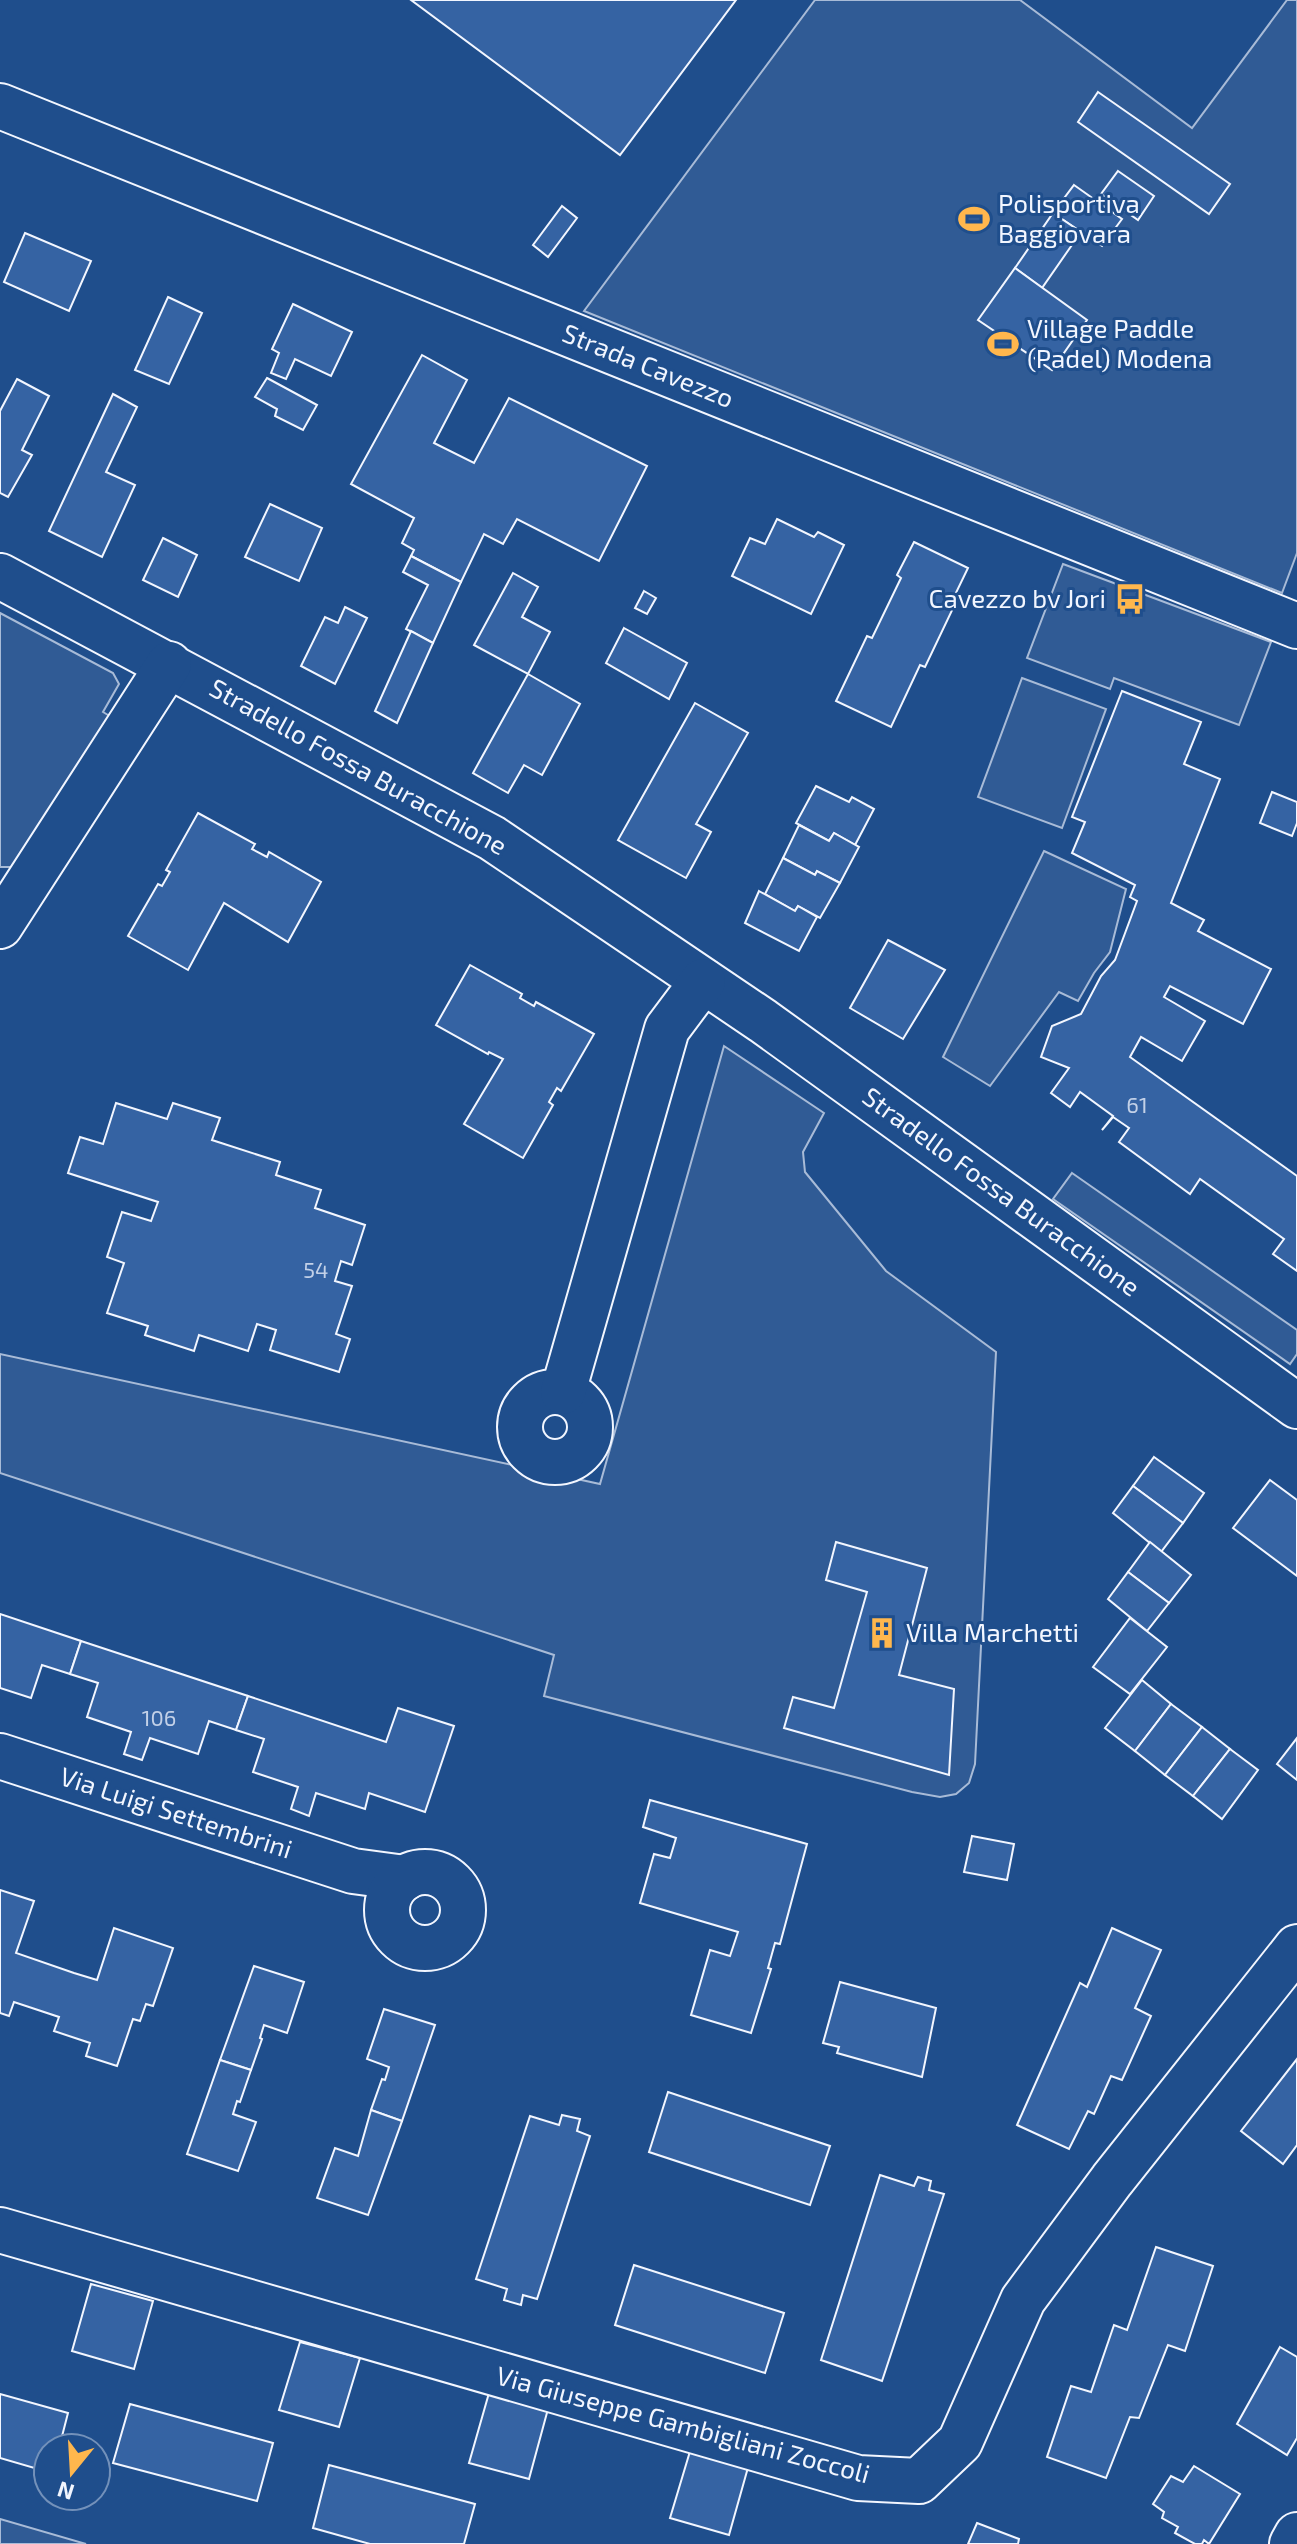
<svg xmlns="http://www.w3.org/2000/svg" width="1297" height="2544" viewBox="0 0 1297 2544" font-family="'Exo 2',sans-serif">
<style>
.built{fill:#305b95;stroke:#a8bbd7;stroke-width:2}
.building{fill:#3563a3;stroke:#f2f6ff;stroke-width:2}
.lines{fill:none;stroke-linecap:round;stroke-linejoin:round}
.minor-casing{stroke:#f2f6ff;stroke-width:48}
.minor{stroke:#1f4e8c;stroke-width:44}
.labels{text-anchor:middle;stroke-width:6;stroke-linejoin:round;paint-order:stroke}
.number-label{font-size:22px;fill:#c3d1e8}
.poi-label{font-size:26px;fill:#f2f6ff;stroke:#1f4e8c;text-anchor:start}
.street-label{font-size:26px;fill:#f2f6ff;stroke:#1f4e8c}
</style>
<rect width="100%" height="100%" fill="#1f4e8c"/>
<!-- built -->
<g class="built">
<path d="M815,0H1020L1192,128L1287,0H1297V553L1282,593L584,311Z"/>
<path d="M1063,564L1271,642L1239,725L1114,678L1110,689L1027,658Z"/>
<path d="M0,613L113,673L119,684L103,712L113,718L24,857L11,867H0Z"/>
<path d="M1022,678L1106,709L1062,828L978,797Z"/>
<path d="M1044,851L1126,889L1110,952L1094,973L1078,1001L1059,992L990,1086L943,1057Z"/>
<path d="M724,1046L824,1113L803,1152L805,1172L886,1271L996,1352L975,1764L969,1783L956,1794L940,1797L912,1792L544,1696L554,1655L0,1473V1354L600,1484Z"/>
<path d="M1072,1173L1297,1330V1354L1290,1364L1053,1199Z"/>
<path d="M0,2519L86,2544H0Z"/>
</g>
<!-- building -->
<g class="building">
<path d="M411,0H736L620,155Z"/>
<path d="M1098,92L1230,184L1209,214L1078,122Z"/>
<path d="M1118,171L1154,196L1138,220L1101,194Z"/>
<path d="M1074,185L1122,219L1102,246L1053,213Z"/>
<path d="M562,206L577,218L548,257L533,245Z"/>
<path d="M1053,213L1081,232L1042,288L1015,268Z"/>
<path d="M25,233L91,261L69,311L4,282Z"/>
<path d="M1015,268L1087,320L1052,370L978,320Z"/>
<path d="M168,297L202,313L169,384L135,370Z"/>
<path d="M293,304L352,332L331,376L295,359L286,379L271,373L279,353L272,349Z"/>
<path d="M422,355L467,380L434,443L474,463L509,398L647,466L599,561L517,519L503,544L484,534L461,582L411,556L414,550L402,543L414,518L351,484Z"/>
<path d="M267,378L317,405L303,430L275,416L277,409L255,397Z"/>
<path d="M17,379L49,396L22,450L32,455L8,497L0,493V411Z"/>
<path d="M113,394L137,407L106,472L135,485L102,557L49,531Z"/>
<path d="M270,504L322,528L299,581L245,557Z"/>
<path d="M777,519L814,537L818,532L844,545L811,614L732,576L750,538L765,544Z"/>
<path d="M163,538L197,555L178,597L143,580Z"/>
<path d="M914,542L968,568L952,601L956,602L925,667L920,665L891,727L836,701L867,636L872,638L901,578L897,575Z"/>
<path d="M411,556L461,582L433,643L406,629L428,585L403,572Z"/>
<path d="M513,573L538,587L522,617L550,632L528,674L474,645Z"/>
<path d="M644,591L656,598L647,614L635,608Z"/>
<path d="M345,607L367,618L335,684L301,666L325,617L338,623Z"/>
<path d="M624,628L687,663L669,699L606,663Z"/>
<path d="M411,631L433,643L397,723L375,711Z"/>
<path d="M528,674L580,704L542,775L524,765L508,793L473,773Z"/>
<path d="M1122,691L1201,722L1184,764L1220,779L1171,903L1204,920L1198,931L1271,969L1243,1024L1170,986L1164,997L1205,1021L1182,1061L1141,1037L1130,1057L1297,1176V1271L1273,1254L1284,1239L1200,1179L1190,1194L1119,1142L1129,1128L1113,1117L1102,1130L1113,1116L1080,1092L1070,1107L1051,1093L1069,1068L1041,1057L1052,1026L1081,1014L1101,976L1115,960L1137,901L1130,897L1135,885L1072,853L1085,822L1072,817Z"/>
<path d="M695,703L748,733L696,824L711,832L686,878L618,840Z"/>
<path d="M816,786L849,802L852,797L874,809L855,845L834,833L829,841L796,823Z"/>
<path d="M1272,792L1297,802V823L1292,836L1260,823Z"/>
<path d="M198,813L255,844L252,849L267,857L269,852L321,882L288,942L224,903L188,970L128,936L158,884L162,886L170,872L166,870Z"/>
<path d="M799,825L829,841L834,833L859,847L840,883L817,871L815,875L783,858Z"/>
<path d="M783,858L815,875L817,871L840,883L820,918L798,906L795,911L765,894Z"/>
<path d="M759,891L795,911L798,906L817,917L799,951L745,923Z"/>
<path d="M888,940L945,970L903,1039L850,1008Z"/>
<path d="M470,965L522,994L520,998L534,1006L536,1002L594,1034L561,1091L557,1088L549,1102L553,1105L523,1158L464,1124L503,1059L489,1052L488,1054L436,1025Z"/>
<path d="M116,1103L167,1119L173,1103L220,1118L212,1140L280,1162L276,1175L321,1190L315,1208L365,1225L352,1265L341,1261L335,1281L352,1286L336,1334L350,1339L339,1372L270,1350L276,1330L257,1324L248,1351L199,1335L194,1351L145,1335L148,1326L107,1313L124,1263L107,1257L122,1212L151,1221L158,1202L68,1173L80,1137L103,1144Z"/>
<path d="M1154,1457L1204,1493L1183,1523L1133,1486Z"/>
<path d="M1270,1480L1297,1500V1576L1233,1528Z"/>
<path d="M1133,1486L1183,1523L1161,1552L1113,1513Z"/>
<path d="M836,1542L927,1568L899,1675L954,1689L949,1775L784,1728L793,1697L834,1708L867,1592L826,1580Z"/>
<path d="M1150,1542L1191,1575L1169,1603L1128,1572Z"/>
<path d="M1128,1572L1169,1603L1147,1631L1108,1599Z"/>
<path d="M0,1614L81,1641L70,1674L42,1665L31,1698L0,1688Z"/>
<path d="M1130,1618L1167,1647L1130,1694L1093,1667Z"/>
<path d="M81,1641L248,1696L236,1730L209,1721L198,1754L150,1738L142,1760L124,1754L131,1732L87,1717L98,1683L70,1674Z"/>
<path d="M1142,1680L1171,1704L1135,1751L1105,1728Z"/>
<path d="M248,1696L386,1742L398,1708L454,1726L425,1812L369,1793L365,1809L316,1793L309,1816L291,1809L298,1787L253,1772L264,1739L236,1730Z"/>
<path d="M1171,1704L1202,1727L1165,1775L1135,1751Z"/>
<path d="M1202,1727L1230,1749L1193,1796L1165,1775Z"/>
<path d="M1297,1738V1780L1277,1764Z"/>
<path d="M1230,1749L1258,1770L1222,1819L1193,1796Z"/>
<path d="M650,1800L807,1844L780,1944L775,1943L768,1968L771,1969L751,2033L691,2015L710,1950L730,1956L738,1932L640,1903L654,1854L670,1858L676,1838L643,1827Z"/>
<path d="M972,1836L1014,1844L1007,1880L964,1872Z"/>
<path d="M0,1890L34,1901L16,1953L74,1973L97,1980L114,1928L173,1948L153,2006L146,2004L140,2021L133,2019L117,2066L86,2056L90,2043L54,2031L59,2017L14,2002L9,2016L0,2013Z"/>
<path d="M1112,1928L1161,1950L1135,2008L1151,2016L1122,2080L1111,2076L1094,2114L1088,2111L1069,2149L1017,2125L1080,1983L1087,1987Z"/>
<path d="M254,1966L304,1982L287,2033L264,2025L260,2038L262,2039L251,2070L220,2060Z"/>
<path d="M840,1982L936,2008L922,2077L837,2053L839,2047L823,2043Z"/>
<path d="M384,2009L435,2025L402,2121L371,2110L382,2079L385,2080L389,2067L367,2059Z"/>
<path d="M1297,2059V2145L1283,2164L1241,2131Z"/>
<path d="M220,2060L251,2070L240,2102L237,2101L233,2114L256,2122L238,2171L187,2154Z"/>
<path d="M668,2092L830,2146L810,2205L649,2152Z"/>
<path d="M371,2110L402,2121L368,2215L317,2198L335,2148L358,2156Z"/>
<path d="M562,2115L580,2119L577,2131L590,2136L537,2299L523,2295L521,2305L504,2300L507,2289L476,2279L530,2116L559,2125Z"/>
<path d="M880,2175L914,2186L918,2177L931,2181L929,2190L944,2194L882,2381L821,2360Z"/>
<path d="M1156,2247L1213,2266L1185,2351L1168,2345L1139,2418L1130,2417L1106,2478L1047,2457L1071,2386L1091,2392L1114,2325L1127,2330Z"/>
<path d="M634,2265L784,2313L765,2373L615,2325Z"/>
<path d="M91,2284L153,2301L134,2369L72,2351Z"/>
<path d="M300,2342L360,2358L339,2427L279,2410Z"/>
<path d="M1280,2347L1297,2357V2438L1287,2455L1237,2424Z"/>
<path d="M489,2393L548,2409L529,2479L469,2463Z"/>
<path d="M0,2394L68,2413L59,2448H48V2472L0,2458Z"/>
<path d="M130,2404L273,2443L257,2501L113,2463Z"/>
<path d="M691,2448L749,2464L729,2535L670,2518Z"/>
<path d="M329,2465L475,2504L464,2544H370L313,2528Z"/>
<path d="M1194,2466L1240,2494L1209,2544L1204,2540L1202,2544H1195L1175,2533L1178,2527L1162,2518L1164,2512L1153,2504L1171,2476L1183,2482Z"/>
<path d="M977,2523L1019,2539L1018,2544H968Z"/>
</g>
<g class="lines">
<defs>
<g id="minor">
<path d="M0,106L1297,626"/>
<path d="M0,576L492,838L763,1021L1297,1406"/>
<path d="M0,926L169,664"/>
<circle cx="555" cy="1427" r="35"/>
<path d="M563,1392L667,1029L703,981"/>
<path d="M0,1756L353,1871L405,1878"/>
<circle cx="425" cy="1910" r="38"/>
<path d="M0,2230L858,2478L919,2481L960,2442L1023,2300L1112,2180L1297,1947"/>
<path d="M1292,2544L1297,2535"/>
</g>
</defs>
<!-- minor casing -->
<use href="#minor" class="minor-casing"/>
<!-- minor -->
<use href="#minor" class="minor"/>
</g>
<!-- icons -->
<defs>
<symbol id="stadium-bare" viewBox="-9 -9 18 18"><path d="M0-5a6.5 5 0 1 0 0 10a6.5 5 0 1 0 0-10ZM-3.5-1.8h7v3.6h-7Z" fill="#ffb74d" stroke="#1f4e8c" stroke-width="2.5" paint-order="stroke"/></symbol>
<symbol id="bus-bare" viewBox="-9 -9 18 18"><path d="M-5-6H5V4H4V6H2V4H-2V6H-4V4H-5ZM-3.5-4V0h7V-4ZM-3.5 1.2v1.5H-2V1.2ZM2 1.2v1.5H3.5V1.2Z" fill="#ffb74d" stroke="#1f4e8c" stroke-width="2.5" paint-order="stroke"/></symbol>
<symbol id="building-bare" viewBox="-9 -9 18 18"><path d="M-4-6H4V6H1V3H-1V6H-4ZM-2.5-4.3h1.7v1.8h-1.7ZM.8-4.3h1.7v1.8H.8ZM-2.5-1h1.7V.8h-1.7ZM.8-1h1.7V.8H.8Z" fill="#ffb74d" stroke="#1f4e8c" stroke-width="2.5" paint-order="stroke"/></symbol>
</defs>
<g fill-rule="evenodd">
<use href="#stadium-bare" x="952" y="197" width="44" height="44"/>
<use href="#stadium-bare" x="981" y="322" width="44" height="44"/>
<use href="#bus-bare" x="1108" y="577" width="44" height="44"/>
<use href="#building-bare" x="860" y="1611" width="44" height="44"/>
</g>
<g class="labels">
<!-- number labels -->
<g class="number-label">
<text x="1137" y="1113">61</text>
<text x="316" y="1278">54</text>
<text x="159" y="1726">106</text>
</g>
<!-- poi labels -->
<g class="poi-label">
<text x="998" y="213">Polisportiva<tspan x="998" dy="30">Baggiovara</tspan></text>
<text x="1027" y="338">Village Paddle<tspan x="1027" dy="30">(Padel) Modena</tspan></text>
<text x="1106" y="608" text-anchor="end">Cavezzo bv Jori</text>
<text x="906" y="1642">Villa Marchetti</text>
</g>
<!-- street labels -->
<g class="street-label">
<text transform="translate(648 366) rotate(22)" y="9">Strada Cavezzo</text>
<text transform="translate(358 767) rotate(29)" y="9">Stradello Fossa Buracchione</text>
<text transform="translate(1001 1192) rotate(36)" y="9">Stradello Fossa Buracchione</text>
<text transform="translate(176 1813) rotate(18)" y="9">Via Luigi Settembrini</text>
<text transform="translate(683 2425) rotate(15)" y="9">Via Giuseppe Gambigliani Zoccoli</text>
</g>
</g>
<!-- north arrow -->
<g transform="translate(72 2472) rotate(198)"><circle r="38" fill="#1f4e8c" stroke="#7391ba" stroke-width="2"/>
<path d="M0-6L14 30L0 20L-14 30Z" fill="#ffb74d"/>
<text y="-12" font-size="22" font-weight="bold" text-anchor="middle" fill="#f2f6ff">N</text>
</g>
</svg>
